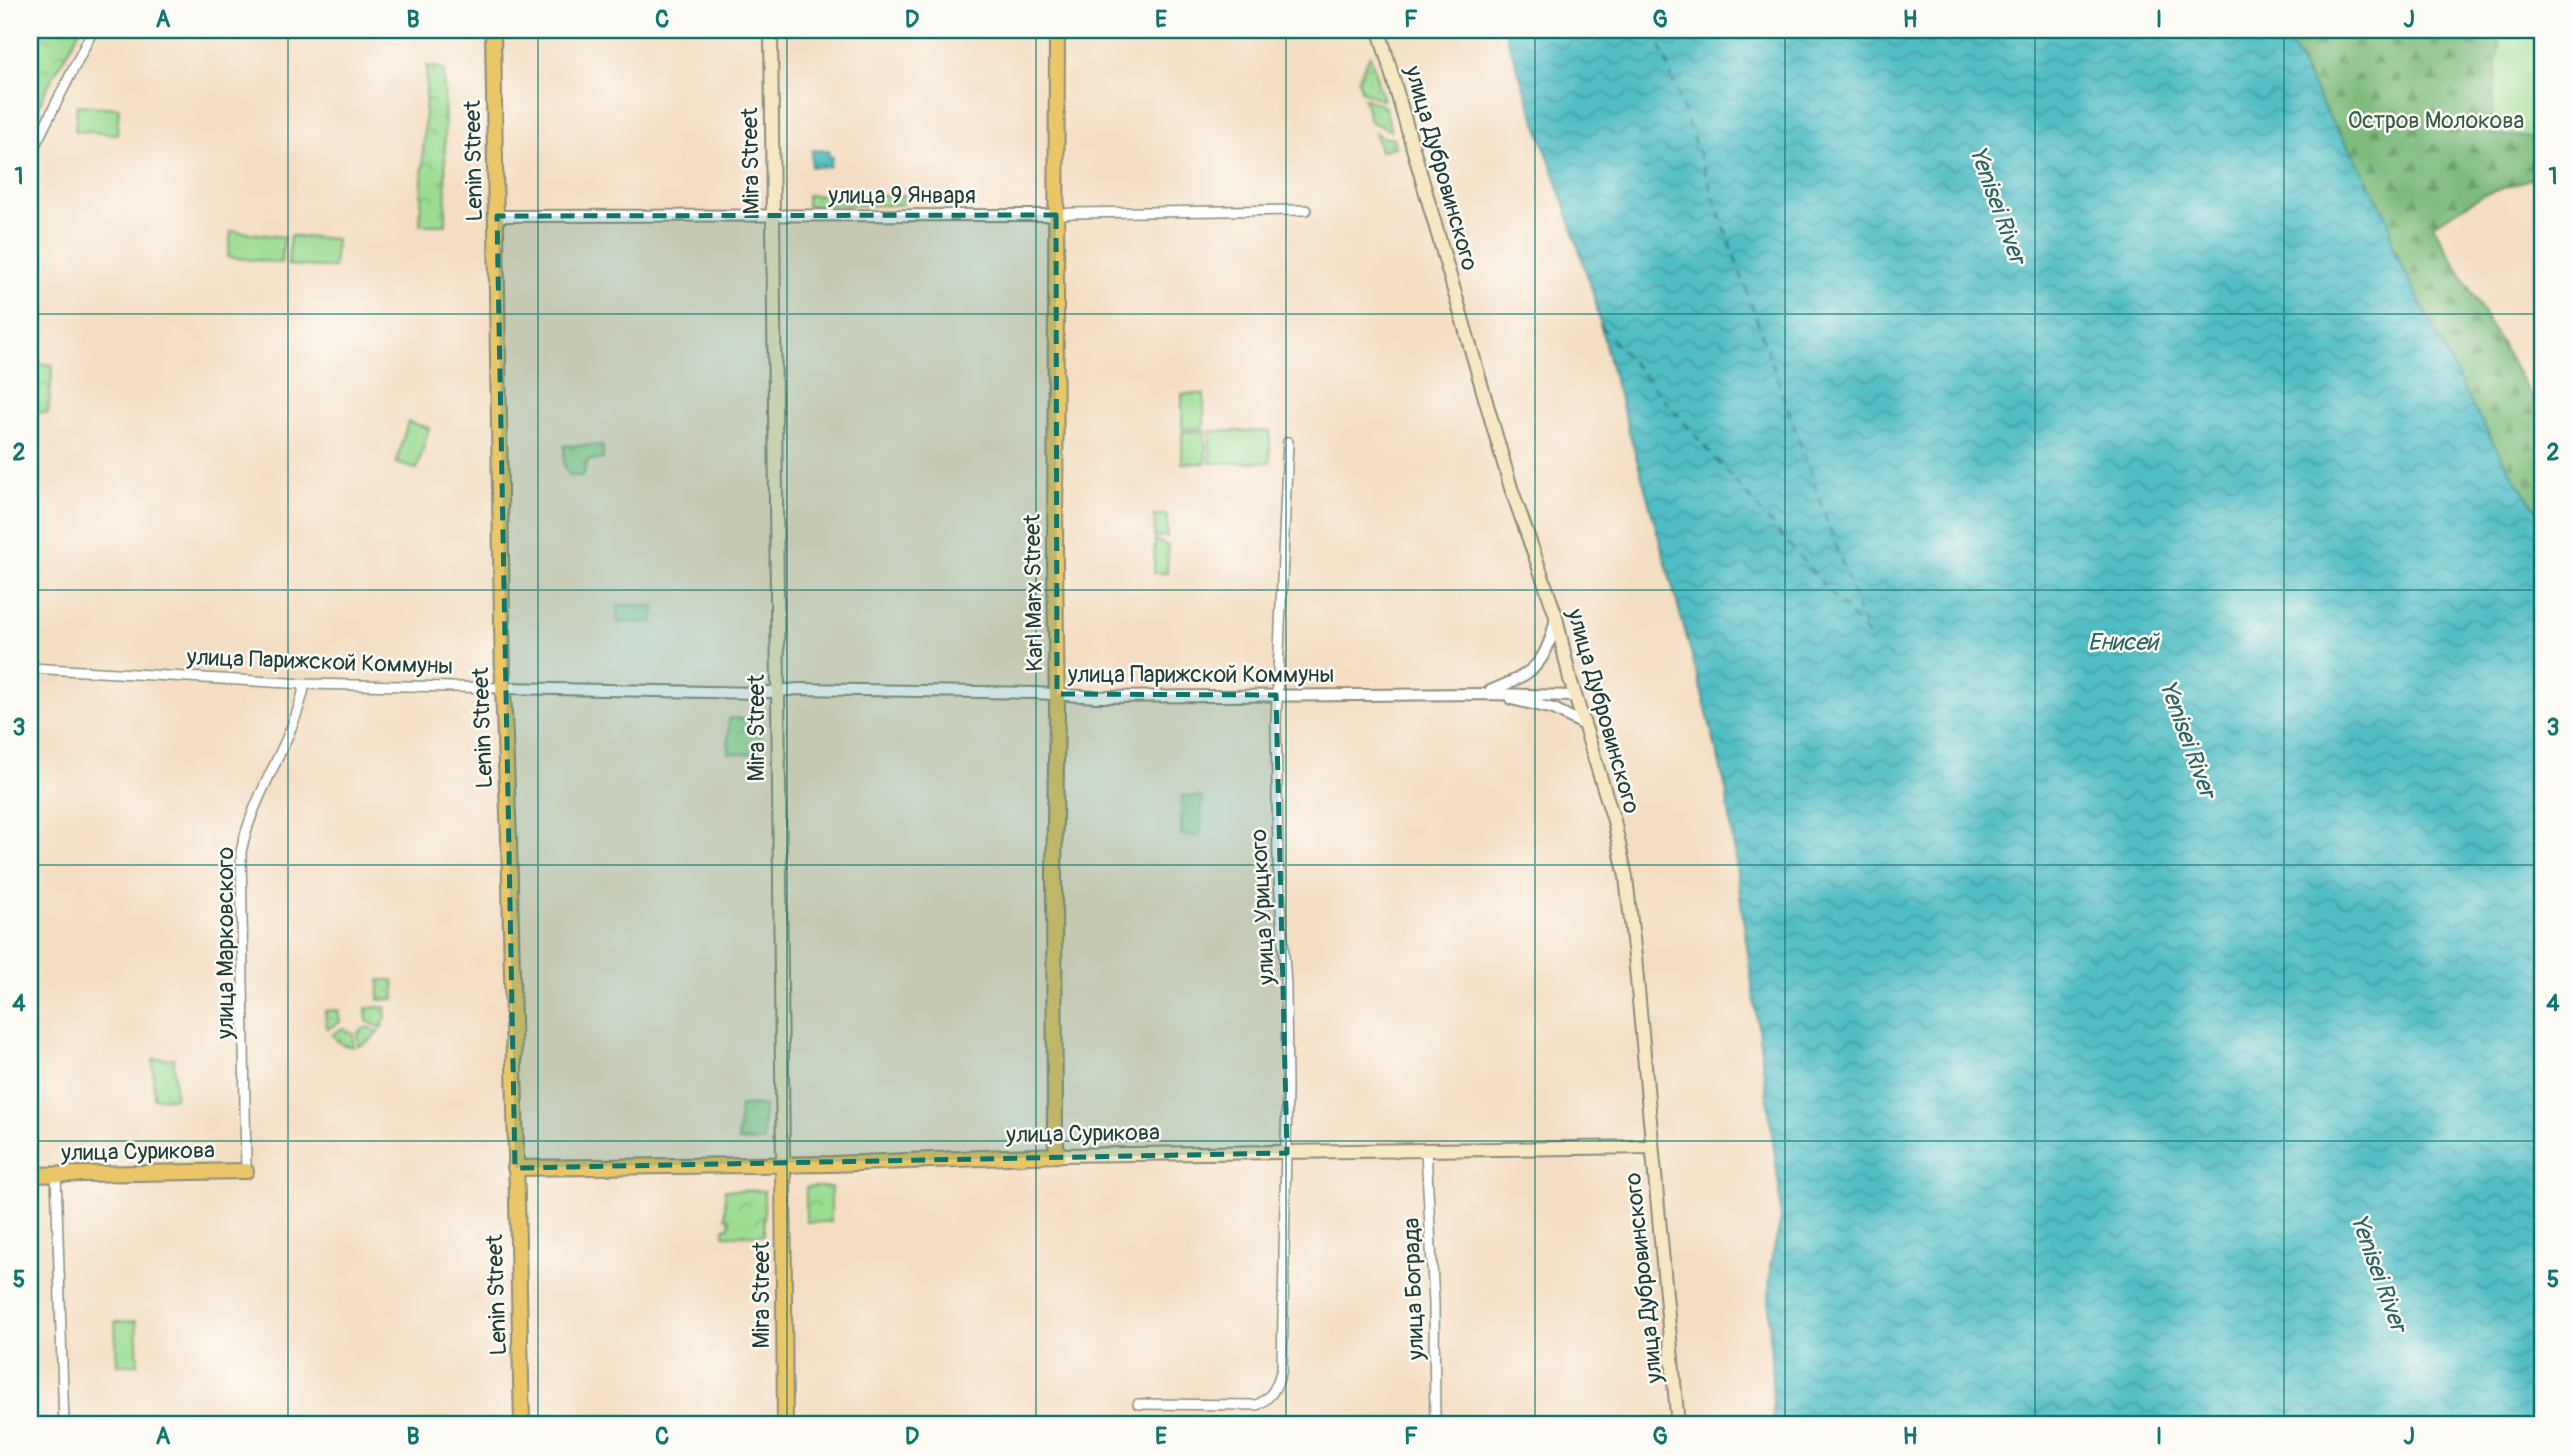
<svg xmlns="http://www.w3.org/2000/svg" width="2572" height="1455" viewBox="0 0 2572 1455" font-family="Pangolin,sans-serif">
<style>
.grass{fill:url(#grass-dots);stroke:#5e8c63;stroke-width:2}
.forest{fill:url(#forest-firs);stroke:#4e7c58;stroke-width:2}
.park{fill:url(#park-crowns);stroke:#5e8c63;stroke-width:2}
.pitch{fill:#9cdc92;stroke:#5e8c63;stroke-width:2}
.water{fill:url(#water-waves);stroke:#377d7c;stroke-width:2}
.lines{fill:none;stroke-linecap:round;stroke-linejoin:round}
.ferry{stroke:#2d6360;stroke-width:2;stroke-dasharray:9 7;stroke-linecap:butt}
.minor-casing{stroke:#8a8e7c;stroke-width:12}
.tertiary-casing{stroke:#8a8e7c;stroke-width:14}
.secondary-casing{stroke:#8a8e7c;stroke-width:16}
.primary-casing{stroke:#8a8e7c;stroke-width:18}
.minor{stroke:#fff;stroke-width:9}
.tertiary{stroke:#fff;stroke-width:10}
.secondary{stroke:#f7e8c3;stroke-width:12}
.primary{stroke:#ebc669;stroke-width:14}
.marked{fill:#0f766e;fill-opacity:0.2;stroke:#0f766e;stroke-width:5;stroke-dasharray:14 9;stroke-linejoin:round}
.grid{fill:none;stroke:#0f766e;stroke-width:2;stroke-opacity:0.55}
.labels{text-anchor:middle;stroke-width:5;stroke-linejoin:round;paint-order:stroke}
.park-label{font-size:23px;fill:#385d47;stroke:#fdfcf7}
.street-label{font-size:23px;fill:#1f3d34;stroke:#fdfcf7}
.water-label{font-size:24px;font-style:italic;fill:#2d6360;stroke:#fdfcf7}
.neatline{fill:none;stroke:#0f766e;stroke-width:2.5}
.grid-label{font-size:23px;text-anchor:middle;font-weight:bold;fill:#0f766e}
</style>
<defs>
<pattern id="grass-dots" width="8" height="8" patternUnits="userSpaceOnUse" patternTransform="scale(1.75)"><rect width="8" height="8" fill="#9cdc92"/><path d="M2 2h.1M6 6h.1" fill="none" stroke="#7fb478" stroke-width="1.8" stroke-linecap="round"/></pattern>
<pattern id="forest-firs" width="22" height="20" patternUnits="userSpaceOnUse" patternTransform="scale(1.75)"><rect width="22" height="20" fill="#7dbc7c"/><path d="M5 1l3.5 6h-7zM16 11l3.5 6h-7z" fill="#669a66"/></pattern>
<pattern id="park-crowns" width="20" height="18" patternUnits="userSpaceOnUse" patternTransform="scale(1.75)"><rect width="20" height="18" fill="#9cdc92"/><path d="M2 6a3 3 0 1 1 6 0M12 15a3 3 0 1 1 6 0" fill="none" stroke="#7fb478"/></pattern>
<pattern id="water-waves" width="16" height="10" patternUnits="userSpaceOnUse" patternTransform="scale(1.75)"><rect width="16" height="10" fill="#4fbdc5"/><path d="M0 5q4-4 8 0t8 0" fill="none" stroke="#419ba1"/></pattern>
</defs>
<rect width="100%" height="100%" fill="#fdfcf7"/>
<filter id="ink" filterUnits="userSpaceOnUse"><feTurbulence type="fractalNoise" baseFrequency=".0143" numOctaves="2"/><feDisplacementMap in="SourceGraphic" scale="14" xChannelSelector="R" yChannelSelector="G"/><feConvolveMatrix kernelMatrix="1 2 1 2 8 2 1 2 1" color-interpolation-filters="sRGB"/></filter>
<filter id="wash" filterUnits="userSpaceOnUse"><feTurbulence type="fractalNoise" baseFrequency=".00686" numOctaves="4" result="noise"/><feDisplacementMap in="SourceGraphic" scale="28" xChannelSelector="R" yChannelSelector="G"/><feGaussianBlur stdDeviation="1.57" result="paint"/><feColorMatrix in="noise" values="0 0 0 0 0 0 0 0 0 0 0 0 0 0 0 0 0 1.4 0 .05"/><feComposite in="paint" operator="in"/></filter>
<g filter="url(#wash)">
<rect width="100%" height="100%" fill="#f4dec3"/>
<!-- grass -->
<g class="grass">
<path d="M1370,55L1383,101L1362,91L1358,79Z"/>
<path d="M1364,98L1385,107L1391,131L1370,121Z"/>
<path d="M1375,132L1384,138H1393L1395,147L1380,151Z"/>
<path d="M807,195H904L903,204L899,205L807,206Z"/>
<path d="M379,980H394L395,999L379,1000Z"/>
<path d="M385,1007L386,1017L381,1028L367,1021L366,1008Z"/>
<path d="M338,1010L340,1022L327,1029L325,1011Z"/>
<path d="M367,1027L379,1032L370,1041L358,1046L357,1033Z"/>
<path d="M343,1028L353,1034V1047L341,1044L332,1035Z"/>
</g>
<!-- forest -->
<path class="forest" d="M2283,30H2542V175L2483,195L2433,225L2542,415V519L2507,466L2470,402L2393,248L2388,219L2355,157L2327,114Z"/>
<!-- park -->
<g class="park">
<path d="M30,30H80L47,87L30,126Z"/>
<path d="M427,66L444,69L446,225H420Z"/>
<path d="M30,363L53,365L48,413L30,411Z"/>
<path d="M603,445V459L588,460L583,476H570L564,465V446Z"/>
<path d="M1155,515H1167V537H1154Z"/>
<path d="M729,718L751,719L760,727V754L728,753Z"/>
<path d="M740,1105L764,1106L763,1140L761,1142L738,1141Z"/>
<rect x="806" y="1187" width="25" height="35"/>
<path d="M725,1190L764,1191V1235H724V1228L729,1227V1218H725Z"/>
</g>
<!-- pitch -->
<g class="pitch">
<path d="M2500,30H2542V139L2490,134Z"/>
<path d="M77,105L119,108L117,134L75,131Z"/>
<path d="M231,231L284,237L281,263L228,257Z"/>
<path d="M290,236L336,239L334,268L288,265Z"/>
<path d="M1182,394H1204V428L1182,429Z"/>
<path d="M408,422L429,428L417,469L396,463Z"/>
<path d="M1205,431L1206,463H1182V432Z"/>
<path d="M1210,431H1270V462L1210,463Z"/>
<path d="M1155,540L1168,546L1167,573H1154Z"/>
<path d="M618,605L654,606L653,622H617Z"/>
<path d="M1182,796L1202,797L1201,836L1181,835Z"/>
<path d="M174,1058L175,1098H154L153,1059Z"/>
<path d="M136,1321L138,1364L117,1365L115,1322Z"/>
</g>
<!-- water -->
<g class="water">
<path d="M1504,30H2283L2327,114L2355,157L2388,219L2393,248L2470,402L2507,466L2542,519V1425H1774L1769,1310L1770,1266L1781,1219L1779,1186L1726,789L1700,685L1605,345L1595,300L1565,205Z"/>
<path d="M812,150L829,151V157H832L829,167H811Z"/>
</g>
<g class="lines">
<!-- ferry -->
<g class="ferry">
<path d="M1655,30L1868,637"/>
<path d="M1600,325L1868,636"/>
</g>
</g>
</g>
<g filter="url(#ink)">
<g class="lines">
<defs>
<g id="minor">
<path d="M30,155L93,30"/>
<path d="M1056,215L1072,213L1306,210"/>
<path d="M30,668L305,684L503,688"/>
<path d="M1426,1151L1434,1303L1435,1425"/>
<path d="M246,1171L241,852C253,792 293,743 305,684"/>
<path d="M56,1175L64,1425"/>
<path d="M1138,1404L1257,1405C1273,1397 1277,1386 1282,1369L1287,1089L1286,987L1278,862L1276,720L1288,442"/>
</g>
<g id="tertiary">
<path d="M497,216L1056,215"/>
<path d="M503,688L759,693L798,689L1036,693L1096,697L1484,694L1575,696"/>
<path d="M1490,691C1533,673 1545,667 1556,618"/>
<path d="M1511,699L1554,709L1585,725"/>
</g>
<g id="secondary">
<path d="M771,30L783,1165"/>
<path d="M1379,30L1511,488L1555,613L1570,679L1614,821L1626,877L1635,957L1678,1425"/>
<path d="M1058,1155L1652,1147"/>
</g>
<g id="primary">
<path d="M493,30L503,688L509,839L522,1425"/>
<path d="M783,1165L785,1425"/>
<path d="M515,1168L833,1164L1058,1155L1055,1138L1054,874L1057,712L1055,563L1057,30"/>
<path d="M30,1175L246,1171"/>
</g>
</defs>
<!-- minor casing -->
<use href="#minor" class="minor-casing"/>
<!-- tertiary casing -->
<use href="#tertiary" class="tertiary-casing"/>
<!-- secondary casing -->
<use href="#secondary" class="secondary-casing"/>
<!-- primary casing -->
<use href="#primary" class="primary-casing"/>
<!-- minor -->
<use href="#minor" class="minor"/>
<!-- tertiary -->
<use href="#tertiary" class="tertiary"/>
<!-- secondary -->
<use href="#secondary" class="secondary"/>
<!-- primary -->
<use href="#primary" class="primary"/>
</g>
</g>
<!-- marked area -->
<path class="marked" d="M1056,215L1057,694L1276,695L1287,1153L515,1168L497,216Z"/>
<!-- grid -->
<path class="grid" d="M288,30V1425M538,30V1425M787,30V1425M1036,30V1425M1286,30V1425M1535,30V1425M1785,30V1425M2035,30V1425M2284,30V1425M30,314H2542M30,590H2542M30,865H2542M30,1141H2542"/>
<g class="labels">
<!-- park labels -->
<g class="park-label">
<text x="2436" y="128">Остров Молокова</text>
</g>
<!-- street labels -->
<g class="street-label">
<text transform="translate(473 161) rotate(-91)" y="8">Lenin Street</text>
<text transform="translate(750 161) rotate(-91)" y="8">Mira Street</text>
<text transform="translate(1442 168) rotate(74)" y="8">улица Дубровинского</text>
<text x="902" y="203">улица 9 Января</text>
<text transform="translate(1033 593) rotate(-91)" y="8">Karl Marx Street</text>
<text transform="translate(320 661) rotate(2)" y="8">улица Парижской Коммуны</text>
<text x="1201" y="682">улица Парижской Коммуны</text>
<text transform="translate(1604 711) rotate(74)" y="8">улица Дубровинского</text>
<text transform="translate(482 728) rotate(-92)" y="8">Lenin Street</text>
<text transform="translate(756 728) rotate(-90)" y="8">Mira Street</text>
<text transform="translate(1262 907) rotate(-93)" y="8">улица Урицкого</text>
<text transform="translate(225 943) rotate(-90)" y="8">улица Марковского</text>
<text transform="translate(1083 1133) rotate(-1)" y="8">улица Сурикова</text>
<text transform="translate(138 1151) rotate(-1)" y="8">улица Сурикова</text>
<text transform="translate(1643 1278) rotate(-96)" y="8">улица Дубровинского</text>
<text transform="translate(1413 1289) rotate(-92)" y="8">улица Бограда</text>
<text transform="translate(496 1295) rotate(-92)" y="8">Lenin Street</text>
<text transform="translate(761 1295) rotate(-90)" y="8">Mira Street</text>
</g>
<!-- water labels -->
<g class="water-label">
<text transform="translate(1998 205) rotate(70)" y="8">Yenisei River</text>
<text x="2123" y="650">Енисей</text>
<text transform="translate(2188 739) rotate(70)" y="8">Yenisei River</text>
<text transform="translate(2379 1273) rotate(70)" y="8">Yenisei River</text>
</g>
</g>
<!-- margin -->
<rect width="2572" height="1455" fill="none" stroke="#fdfcf7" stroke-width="77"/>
<rect x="38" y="38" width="2496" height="1378" class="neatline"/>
<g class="grid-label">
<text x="163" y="27">A</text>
<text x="413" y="27">B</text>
<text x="662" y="27">C</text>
<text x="912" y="27">D</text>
<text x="1161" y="27">E</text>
<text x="1411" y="27">F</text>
<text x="1660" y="27">G</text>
<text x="1910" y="27">H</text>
<text x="2159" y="27">I</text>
<text x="2409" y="27">J</text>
<text x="19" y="184">1</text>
<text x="2553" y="184">1</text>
<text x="19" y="460">2</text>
<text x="2553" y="460">2</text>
<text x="19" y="735">3</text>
<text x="2553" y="735">3</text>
<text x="19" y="1011">4</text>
<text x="2553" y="1011">4</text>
<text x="19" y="1287">5</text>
<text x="2553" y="1287">5</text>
<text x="163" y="1444">A</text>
<text x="413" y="1444">B</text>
<text x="662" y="1444">C</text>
<text x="912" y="1444">D</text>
<text x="1161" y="1444">E</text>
<text x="1411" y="1444">F</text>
<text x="1660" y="1444">G</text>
<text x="1910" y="1444">H</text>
<text x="2159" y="1444">I</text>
<text x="2409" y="1444">J</text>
</g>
</svg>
